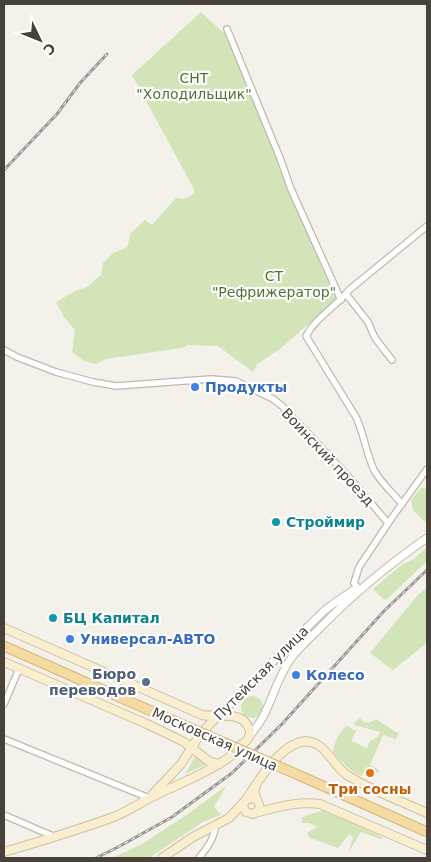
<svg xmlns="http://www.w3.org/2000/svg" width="431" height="862" viewBox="0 0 431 862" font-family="'DejaVu Sans',sans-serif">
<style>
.green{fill:#d2e4b8}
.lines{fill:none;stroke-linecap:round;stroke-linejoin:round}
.minor-casing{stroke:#bfb8ae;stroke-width:8}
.tertiary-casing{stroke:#bfb8ae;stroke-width:9}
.secondary-casing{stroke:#cfc19f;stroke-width:10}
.primary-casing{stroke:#d8b674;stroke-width:11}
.minor{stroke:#fff;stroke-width:5.5}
.tertiary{stroke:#fff;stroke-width:7}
.secondary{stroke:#f9eecf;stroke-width:8}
.primary{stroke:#f4daa3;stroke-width:9}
.rail-casing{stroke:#989898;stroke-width:3}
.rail{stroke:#fff;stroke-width:1;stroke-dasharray:4;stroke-linecap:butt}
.primary-bridge-casing{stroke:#d8b674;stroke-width:11;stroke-linecap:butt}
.primary-bridge{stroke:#f4daa3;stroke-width:9}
.shop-dot{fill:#3f7fe0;stroke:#fff;stroke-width:2}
.culture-dot{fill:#0f9aa8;stroke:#fff;stroke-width:2}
.service-dot{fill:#5c6f8a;stroke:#fff;stroke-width:2}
.food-dot{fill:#e8710a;stroke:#fff;stroke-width:2}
.labels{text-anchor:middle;stroke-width:4.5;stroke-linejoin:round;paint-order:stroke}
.park-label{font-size:14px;fill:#4d7432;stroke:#fff}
.shop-label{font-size:14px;font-weight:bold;fill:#366cbe;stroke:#fff;text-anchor:start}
.street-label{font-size:14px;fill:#474139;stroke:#fff}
.culture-label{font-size:14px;font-weight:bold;fill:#0d838f;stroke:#fff;text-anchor:start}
.service-label{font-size:14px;font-weight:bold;fill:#4e5e75;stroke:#fff;text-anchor:end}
.food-label{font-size:14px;font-weight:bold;fill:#c56008;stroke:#fff}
</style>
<rect width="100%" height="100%" fill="#f4f1eb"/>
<!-- green -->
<g class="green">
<path d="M201,12L228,37L282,173L336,300L280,349L257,364L253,372L218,346L188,345L182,348L106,359L96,364L84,361L72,352L75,330L64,317L56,302L75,291L87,287L101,275L103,263L113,253L127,247L131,233L145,220L152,225L176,198L184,199L194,194V189L132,75Z"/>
<path d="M421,488L427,489V522H425L413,510L411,500Z"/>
<path d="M427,547V561L386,600L383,599L373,589L403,564L414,559Z"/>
<path d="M427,587V643L393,670L370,653L416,597Z"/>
<path d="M324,617L253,690L250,689L320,619Z"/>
<circle cx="252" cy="707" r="11"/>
<path d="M360,718L364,722L369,723L376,719L399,734L395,739L383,735L370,765L379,770L378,773L366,767L362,776C349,772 341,761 333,751C335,742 339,731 347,726L356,731L351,741L367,748L370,741L378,737L380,732L354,725V723Z"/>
<path d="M195,757L207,764L185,774Z"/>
<path d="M226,786L214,807L221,815L203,822L149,858H112L142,844L185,816Z"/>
<path d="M324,810L383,837V838L380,839L361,832L348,853L353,837L349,834L338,848L310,838L307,833L316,828V826L309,823H302V817Z"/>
</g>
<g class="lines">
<defs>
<g id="minor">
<path d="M227,29L280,158L291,189L341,300"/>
<path d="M346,294L368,322L375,338L392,360"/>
<path d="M4,350L17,357L56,372L93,382L116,386L211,379L236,381L273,399L282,406L348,476L388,523"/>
<path d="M402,504C393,493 381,483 374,470C366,453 364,434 356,417L306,336C316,317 336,307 349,290L427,226"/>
<path d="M358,588L354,583L359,567L391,519L427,469"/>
<path d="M4,704L19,669"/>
<path d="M4,739L149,798"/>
<path d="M4,815L55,837"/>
<path d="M199,858C209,845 213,841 216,824"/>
</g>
<g id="tertiary">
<path d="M217,717L238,697L290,644L324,611L333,604L355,589"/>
<path d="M249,737C254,730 260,723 264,715C273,697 278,677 290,660C298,648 309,639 319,629C352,595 388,565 427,538"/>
</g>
<g id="secondary">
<path d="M4,628L202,715C216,718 231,712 243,720C247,724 252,731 249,737C248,740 244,743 241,745C237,749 233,755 228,758C206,774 180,783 156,795C143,801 130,810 116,816C79,830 41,841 4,852"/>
<path d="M4,662L147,724L184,742L210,762L219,764"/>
<path d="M256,785C255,789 254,790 255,794C256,803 266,807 253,814L246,812L243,806L244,802L250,798L256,799"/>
<path d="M153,794L181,764L201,733L217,717"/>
<path d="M246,800C258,781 290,727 318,745C330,752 335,767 347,775C372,791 401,801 427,813"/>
<path d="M255,813C278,807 297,801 320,804L427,850"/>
<path d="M162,858L193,837L229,818L244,802"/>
</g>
<g id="primary">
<path d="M4,646L119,697"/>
<path d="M296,774L427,832"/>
</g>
</defs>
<!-- minor casing -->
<use href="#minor" class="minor-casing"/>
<!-- tertiary casing -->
<use href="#tertiary" class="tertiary-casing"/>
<!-- secondary casing -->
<use href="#secondary" class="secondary-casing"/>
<!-- primary casing -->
<use href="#primary" class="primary-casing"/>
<!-- minor -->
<use href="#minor" class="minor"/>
<!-- tertiary -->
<use href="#tertiary" class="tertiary"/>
<!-- secondary -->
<use href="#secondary" class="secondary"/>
<!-- primary -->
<use href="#primary" class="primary"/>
<defs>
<g id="rail">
<path d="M4,170L57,114L80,83L107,54"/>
<path d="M96,858L120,846L172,817L232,773L282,724L384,611L427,570"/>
</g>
</defs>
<!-- rail casing -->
<use href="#rail" class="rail-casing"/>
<!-- rail -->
<use href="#rail" class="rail"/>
<defs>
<path id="primary-bridge" d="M119,697L296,774"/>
</defs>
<!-- primary-bridge casing -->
<use href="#primary-bridge" class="primary-bridge-casing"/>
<!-- primary-bridge -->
<use href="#primary-bridge" class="primary-bridge"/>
</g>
<!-- markers -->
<g class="shop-dot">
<circle cx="195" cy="387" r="5"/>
<circle cx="70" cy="639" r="5"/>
<circle cx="296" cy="675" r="5"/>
</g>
<g class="culture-dot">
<circle cx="276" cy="522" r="5"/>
<circle cx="53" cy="618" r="5"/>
</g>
<circle class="service-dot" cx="146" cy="682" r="5"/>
<circle class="food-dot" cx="370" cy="773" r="5"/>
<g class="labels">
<!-- park labels -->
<g class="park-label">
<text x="194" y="83">СНТ<tspan x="194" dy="16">"Холодильщик"</tspan></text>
<text x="274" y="281">СТ<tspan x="274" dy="16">"Рефрижератор"</tspan></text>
</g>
<!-- shop labels -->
<g class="shop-label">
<text x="205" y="392">Продукты</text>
<text x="80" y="644">Универсал-АВТО</text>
<text x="306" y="680">Колесо</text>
</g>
<!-- street labels -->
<g class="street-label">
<text transform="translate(328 457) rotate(47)" y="5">Воинский проезд</text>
<text transform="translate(261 673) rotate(-45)" y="5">Путейская улица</text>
<text transform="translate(215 739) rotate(24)" y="5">Московская улица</text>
</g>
<!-- culture labels -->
<g class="culture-label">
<text x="286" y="527">Строймир</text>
<text x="63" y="623">БЦ Капитал</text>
</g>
<!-- service labels -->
<g class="service-label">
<text x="136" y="679">Бюро<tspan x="136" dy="16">переводов</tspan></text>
</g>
<!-- food labels -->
<g class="food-label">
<text x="370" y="794">Три сосны</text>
</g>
</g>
<!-- border -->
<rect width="431" height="862" fill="none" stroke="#474139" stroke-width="10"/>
<!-- north arrow -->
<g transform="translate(40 40) rotate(133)" stroke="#ffffff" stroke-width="4" paint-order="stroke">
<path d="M0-4L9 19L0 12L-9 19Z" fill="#474139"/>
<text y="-8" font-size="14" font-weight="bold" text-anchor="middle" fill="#474139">С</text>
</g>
</svg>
